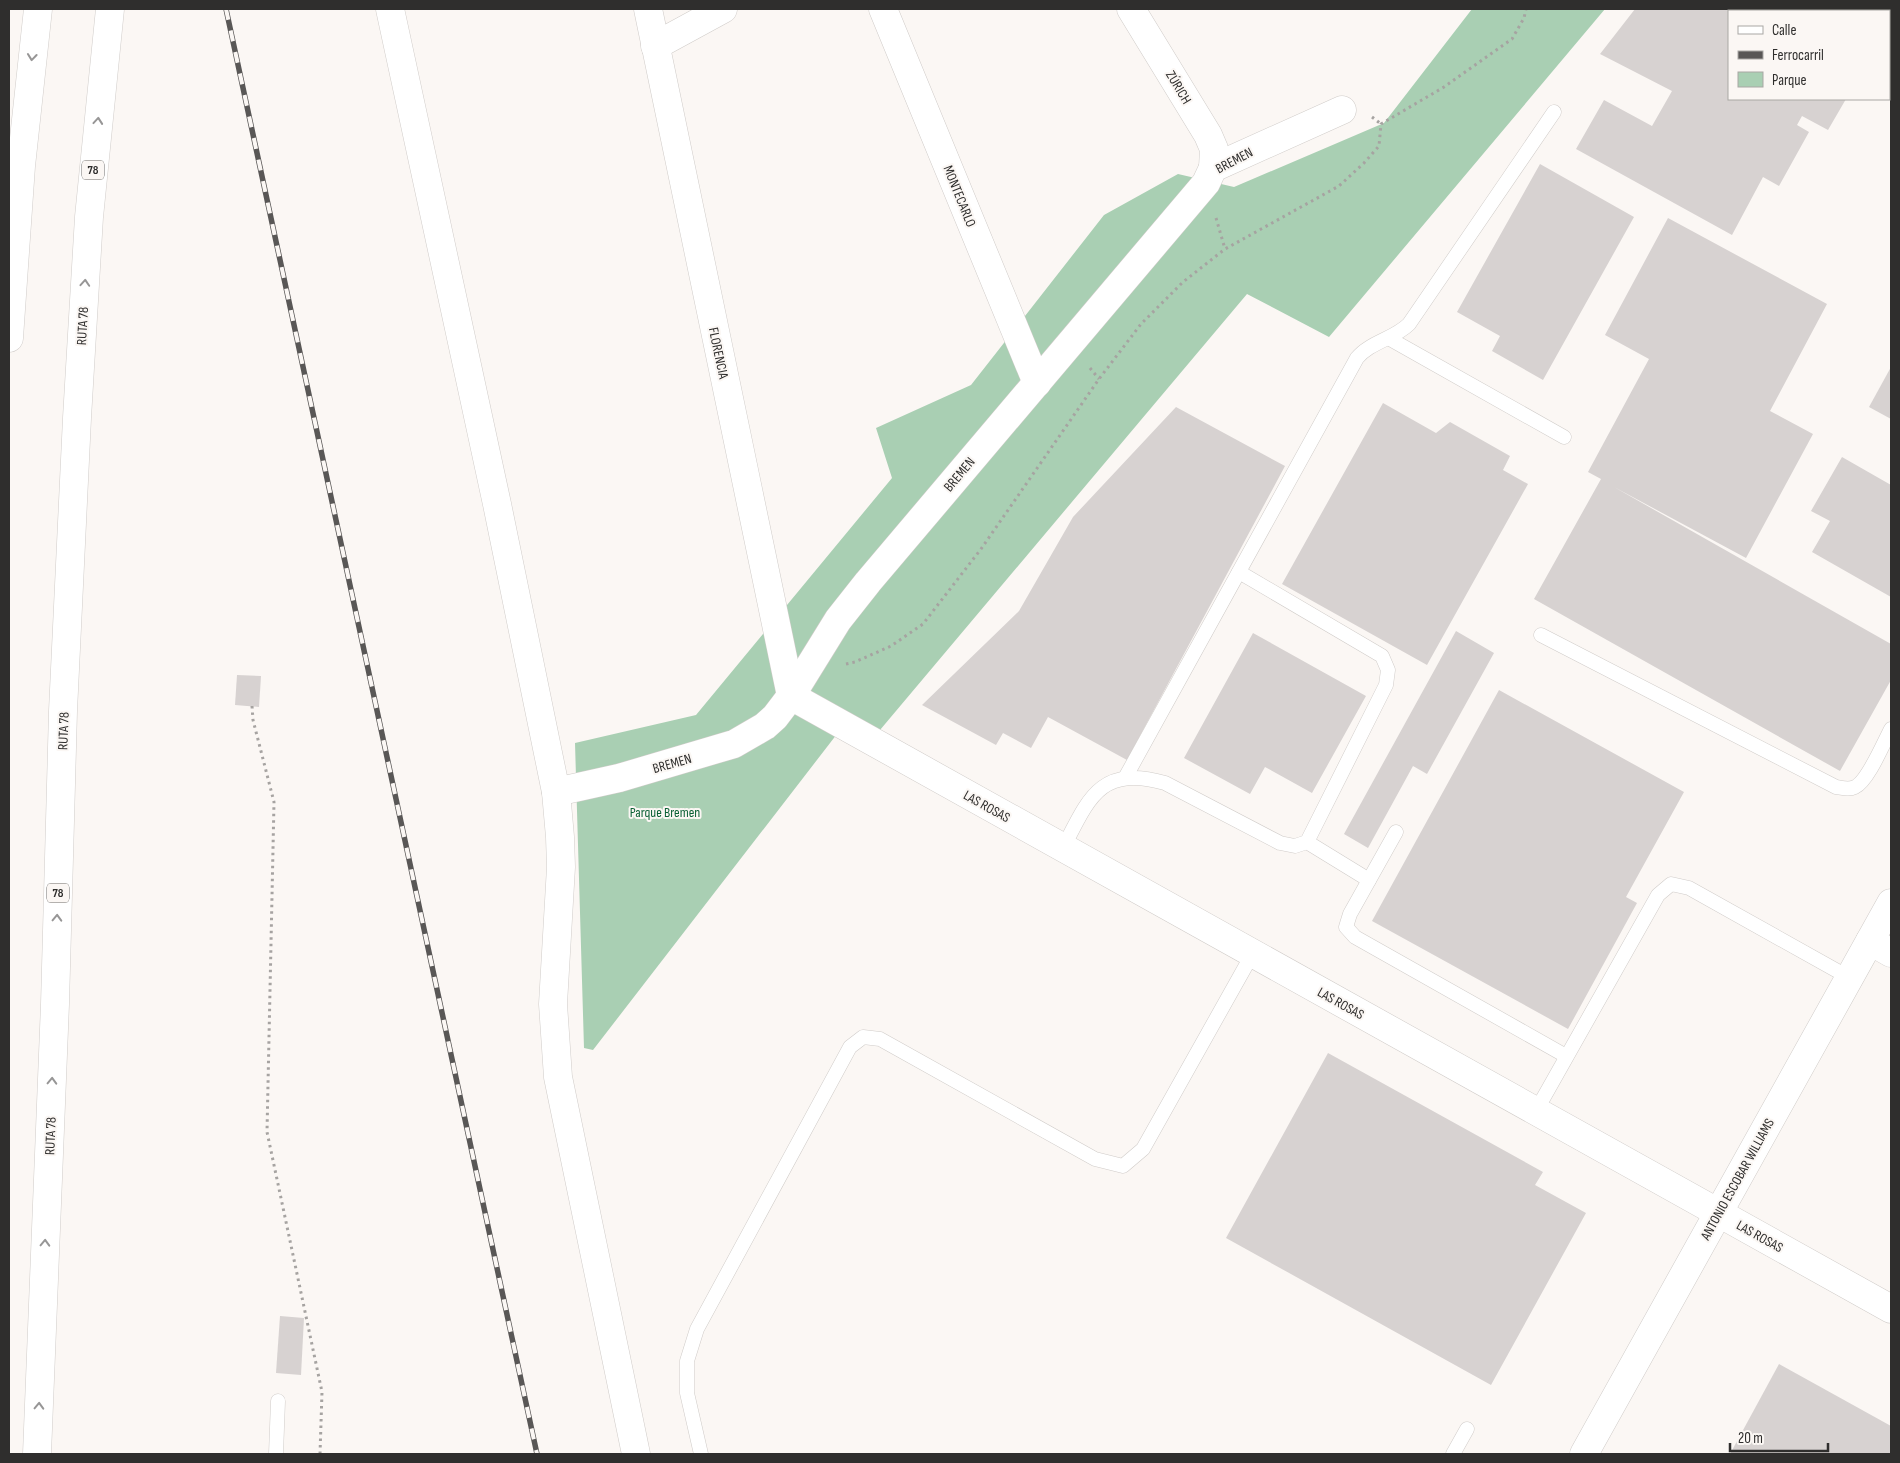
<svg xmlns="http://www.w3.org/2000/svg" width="1900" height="1463" viewBox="0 0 1900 1463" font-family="'Sofia Sans Condensed',sans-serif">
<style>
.green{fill:#a9cfb3}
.building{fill:#d7d2d1}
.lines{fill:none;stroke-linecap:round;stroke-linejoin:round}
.service-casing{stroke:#d0ccc9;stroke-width:15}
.minor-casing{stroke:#d0ccc9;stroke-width:29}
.tertiary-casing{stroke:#d0ccc9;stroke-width:29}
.secondary-casing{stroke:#d0ccc9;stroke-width:29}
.motorway-casing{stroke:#d0ccc9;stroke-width:29}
.path{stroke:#a6a3a1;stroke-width:3;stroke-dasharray:2.5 4;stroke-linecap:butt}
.service{stroke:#fff;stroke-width:14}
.minor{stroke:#fff;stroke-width:28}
.tertiary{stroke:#fff;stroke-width:28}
.secondary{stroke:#fff;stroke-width:28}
.motorway{stroke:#fff;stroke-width:28}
.rail-casing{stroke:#595756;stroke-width:5.5}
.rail{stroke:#fbf7f4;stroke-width:4;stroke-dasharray:11;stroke-linecap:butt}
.oneway{stroke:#979696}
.labels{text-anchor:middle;stroke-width:4;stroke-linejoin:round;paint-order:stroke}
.shield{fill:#fbf7f4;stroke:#6c6a69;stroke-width:1}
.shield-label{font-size:12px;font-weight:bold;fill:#2f2e2d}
.street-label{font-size:14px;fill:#2f2e2d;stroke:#fbf7f4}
.park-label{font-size:14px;fill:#0a6034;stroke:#fbf7f4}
</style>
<rect width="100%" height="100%" fill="#fbf7f4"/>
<!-- green -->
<path class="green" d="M1472,9H1605L1329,337L1247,294L864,749L837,734L593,1050L584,1048L575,743L696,715L892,478L876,428L971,385L1104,215L1178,174L1234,187L1384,123Z"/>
<!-- building -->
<g class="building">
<path d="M1635,9H1819L1824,11H1729V99H1846L1828,130L1802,116L1797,125L1809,132L1779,186L1763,177L1732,235L1576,149L1604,100L1652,126L1672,91L1600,54Z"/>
<path d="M1540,164L1634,217L1543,380L1492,351L1500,336L1457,312Z"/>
<path d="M1668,218L1827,304L1770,411L1813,434L1746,558L1614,487L1891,644V680L1840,771L1534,599L1601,479L1588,472L1649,359L1605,335Z"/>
<path d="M1891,367V419L1869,407Z"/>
<path d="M1383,403L1436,433L1450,422L1510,456L1503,470L1528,484L1427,665L1282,584Z"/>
<path d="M1176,407L1285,466L1127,760L1048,717L1031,748L1003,733L996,745L922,705L1019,611L1073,517Z"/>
<path d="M1842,457L1891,485V597L1812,552L1830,521L1811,511Z"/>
<path d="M1456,631L1494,653L1427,774L1413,766L1368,848L1344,834Z"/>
<path d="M1253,633L1366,696L1312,793L1265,767L1250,794L1184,758Z"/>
<path d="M237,675L261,676L259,707L235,705Z"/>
<path d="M1499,690L1684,792L1626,897L1637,903L1568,1029L1372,921Z"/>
<path d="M1328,1053L1543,1172L1535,1185L1586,1213L1491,1385L1226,1238Z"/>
<path d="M280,1316L304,1318L301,1375L276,1373Z"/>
<path d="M1779,1364L1891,1426V1454H1730Z"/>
</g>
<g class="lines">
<defs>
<g id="service">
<path d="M1390,339L1564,437"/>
<path d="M1541,635L1836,787C1843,788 1849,790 1855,787C1868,781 1884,742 1891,729"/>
<path d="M1125,778L1357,358C1370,342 1394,339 1409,324L1554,112"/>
<path d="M1396,832L1350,914L1346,927L1355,937L1566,1056"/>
<path d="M1307,842L1369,880"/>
<path d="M1063,848C1089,798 1100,765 1165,783L1280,843L1295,846L1307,842L1386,685L1388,670L1382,656L1239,572"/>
<path d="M1536,1111L1658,895L1671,884L1689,888L1850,978"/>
<path d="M276,1454L278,1401"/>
<path d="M701,1454L687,1393V1361L697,1329L850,1047L863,1037L880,1039L1095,1159L1123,1166L1143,1149L1253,953"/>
<path d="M1453,1454L1467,1429"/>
</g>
<g id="minor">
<path d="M648,9L791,696"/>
<path d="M883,9L1037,383"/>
<path d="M1131,9L1208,135L1214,149L1213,168"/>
<path d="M655,46L723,9"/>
<path d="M791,696L1891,1309"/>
<path d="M556,792L619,778L734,744L765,726L775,717L791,696L838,620L868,582L1206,183L1213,168L1342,110"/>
<path d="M1870,941L1891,953"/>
</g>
<path id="tertiary" d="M1584,1454L1891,903"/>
<path id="secondary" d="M390,9L497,504L556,792L560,837L561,867L553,1004L558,1077L636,1454"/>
<g id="motorway">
<path d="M9,338L21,166L38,9"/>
<path d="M37,1454L55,1004L63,711L77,418L89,217L110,9"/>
</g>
</defs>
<!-- service casing -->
<use href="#service" class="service-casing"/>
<!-- minor casing -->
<use href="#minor" class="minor-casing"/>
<!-- tertiary casing -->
<use href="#tertiary" class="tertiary-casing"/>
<!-- secondary casing -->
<use href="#secondary" class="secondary-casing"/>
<!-- motorway casing -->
<use href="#motorway" class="motorway-casing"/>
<!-- path -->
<g class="path">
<path d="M1372,117L1381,124"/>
<path d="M1216,218L1225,249"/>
<path d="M1090,368L1099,379"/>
<path d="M846,664L855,662L891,646L923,624L981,549L1099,379L1141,324L1183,282L1225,249L1339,186L1364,163L1379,146L1381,124L1444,87L1512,39L1524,18L1526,9"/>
<path d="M252,706L253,720L274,802L267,1132L322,1392L320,1454"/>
</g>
<!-- service -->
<use href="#service" class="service"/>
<!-- minor -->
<use href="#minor" class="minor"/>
<!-- tertiary -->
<use href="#tertiary" class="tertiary"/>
<!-- secondary -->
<use href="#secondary" class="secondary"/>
<!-- motorway -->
<use href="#motorway" class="motorway"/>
<defs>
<path id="rail" d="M226,9L537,1454"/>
</defs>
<!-- rail casing -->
<use href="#rail" class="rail-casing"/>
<!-- rail -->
<use href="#rail" class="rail"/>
</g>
<!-- one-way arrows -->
<defs><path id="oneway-chevron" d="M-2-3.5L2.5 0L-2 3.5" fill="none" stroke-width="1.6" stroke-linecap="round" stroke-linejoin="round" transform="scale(1.25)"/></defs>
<g class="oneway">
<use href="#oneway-chevron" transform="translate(32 57) rotate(96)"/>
<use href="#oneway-chevron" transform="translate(98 121) rotate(-85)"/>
<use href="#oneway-chevron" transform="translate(85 283) rotate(-86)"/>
<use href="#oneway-chevron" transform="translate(57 918) rotate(-88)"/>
<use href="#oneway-chevron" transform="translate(52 1081) rotate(-88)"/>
<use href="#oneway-chevron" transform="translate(45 1243) rotate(-88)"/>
<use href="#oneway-chevron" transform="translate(39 1406) rotate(-88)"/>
</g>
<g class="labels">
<!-- shield labels -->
<g class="shield">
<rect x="82" y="160.5" width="22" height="19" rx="4"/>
<rect x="47" y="883.5" width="22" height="19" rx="4"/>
</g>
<g class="shield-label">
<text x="93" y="174">78</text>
<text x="58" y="897">78</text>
</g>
<!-- street labels -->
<g class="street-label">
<text transform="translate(1179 87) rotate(59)" y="5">ZÚRICH</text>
<text transform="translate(1234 160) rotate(-28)" y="5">BREMEN</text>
<text transform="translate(960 196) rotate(68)" y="5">MONTECARLO</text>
<text transform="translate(82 326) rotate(-87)" y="5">RUTA 78</text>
<text transform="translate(719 353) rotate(78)" y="5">FLORENCIA</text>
<text transform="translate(959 474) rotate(-50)" y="5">BREMEN</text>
<text transform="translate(63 731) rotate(-88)" y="5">RUTA 78</text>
<text transform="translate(672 763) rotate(-16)" y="5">BREMEN</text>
<text transform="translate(987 806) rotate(29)" y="5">LAS ROSAS</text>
<text transform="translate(1341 1003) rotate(29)" y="5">LAS ROSAS</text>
<text transform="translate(50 1136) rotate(-88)" y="5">RUTA 78</text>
<text transform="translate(1737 1179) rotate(-61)" y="5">ANTONIO ESCOBAR WILLIAMS</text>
<text transform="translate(1760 1236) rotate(29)" y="5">LAS ROSAS</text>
</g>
<!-- park labels -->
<g class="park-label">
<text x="665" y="817">Parque Bremen</text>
</g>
</g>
<!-- border -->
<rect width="1900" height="1463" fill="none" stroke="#2f2e2d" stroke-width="20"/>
<!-- legend -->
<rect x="1728" y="10" width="162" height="90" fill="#fbf7f4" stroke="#a9a7a4"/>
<rect x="1738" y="26" width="25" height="8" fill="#ffffff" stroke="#a9a7a4"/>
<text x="1772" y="35" font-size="15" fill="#2f2e2d">Calle</text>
<rect x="1738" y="51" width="25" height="8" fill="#595756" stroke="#a9a7a4"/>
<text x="1772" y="60" font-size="15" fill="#2f2e2d">Ferrocarril</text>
<rect x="1738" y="72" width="25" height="15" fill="#a9cfb3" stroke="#a9a7a4"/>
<text x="1772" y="85" font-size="15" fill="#2f2e2d">Parque</text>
<!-- scale -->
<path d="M1730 1443v8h98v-8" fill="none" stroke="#2f2e2d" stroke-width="2.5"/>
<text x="1738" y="1443" font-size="15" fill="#2f2e2d" stroke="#fbf7f4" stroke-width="4" paint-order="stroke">20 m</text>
</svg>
